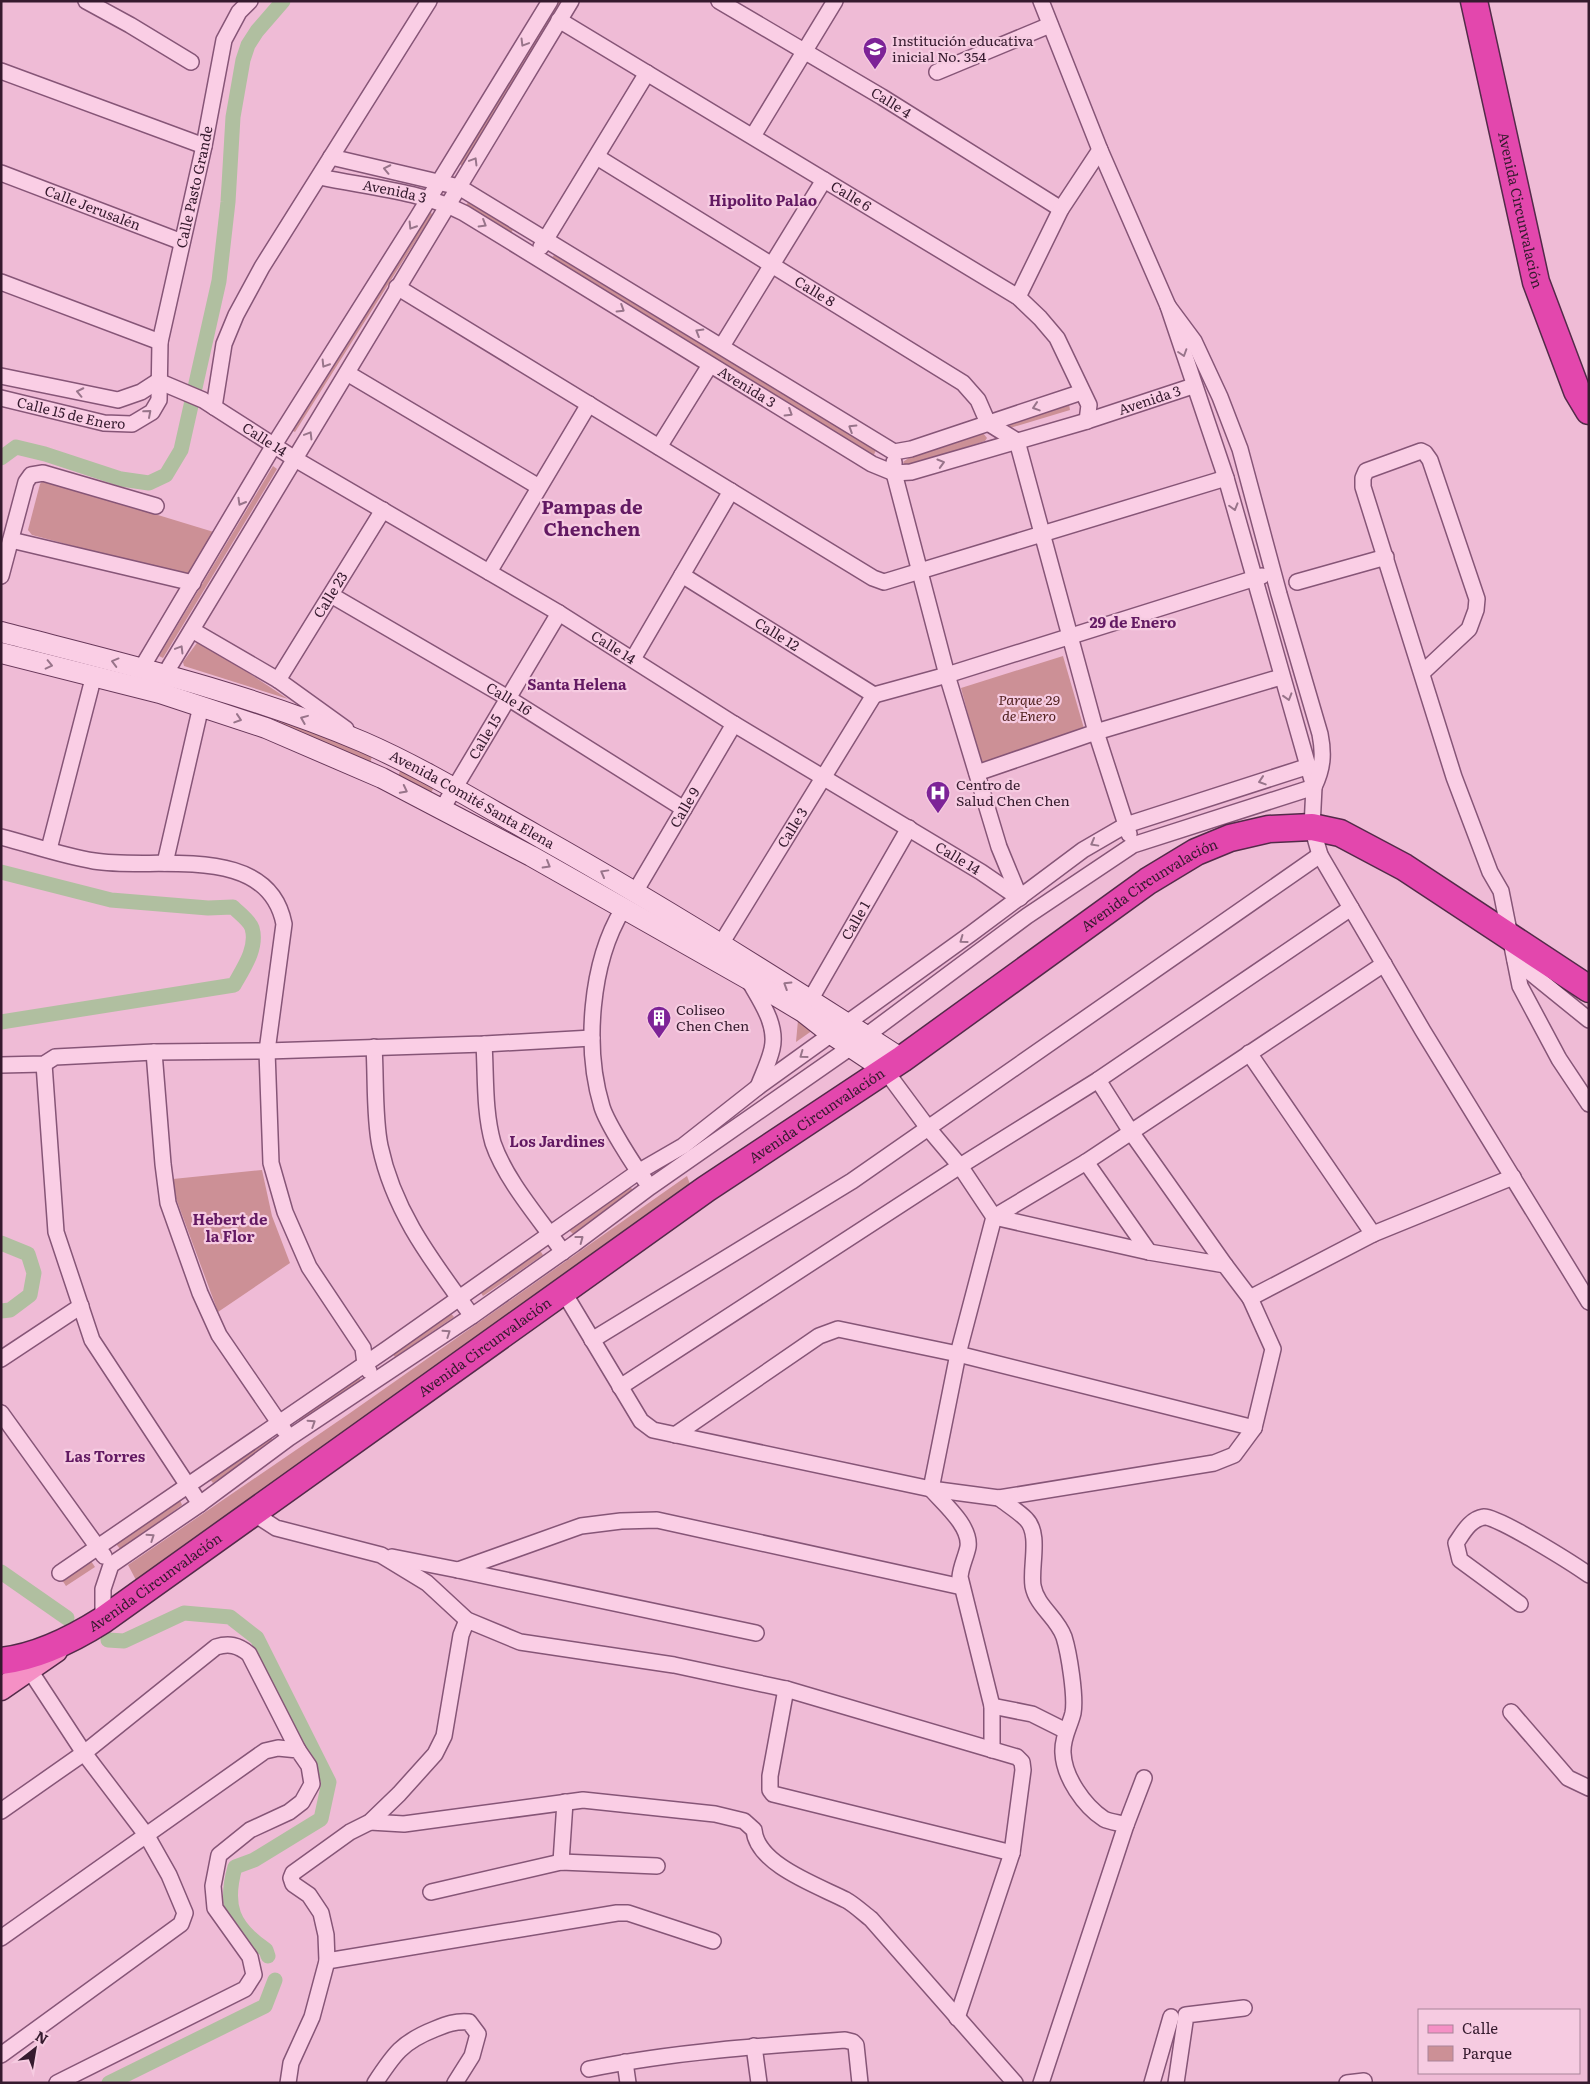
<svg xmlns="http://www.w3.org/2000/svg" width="1590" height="2084" viewBox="0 0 1590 2084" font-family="Literata,serif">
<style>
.green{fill:#cc9096}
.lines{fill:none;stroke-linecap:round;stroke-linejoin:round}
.canal{stroke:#b0bfa0;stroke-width:15}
.street-casing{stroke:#865577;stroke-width:18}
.secondary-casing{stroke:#68385a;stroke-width:22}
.primary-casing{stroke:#532a49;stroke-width:25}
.highway-casing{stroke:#532a49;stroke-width:29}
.street{stroke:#facee5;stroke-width:15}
.secondary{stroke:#facee5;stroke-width:20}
.primary{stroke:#f590c5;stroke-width:22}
.highway{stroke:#e347ad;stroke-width:26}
.oneway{stroke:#98748a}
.labels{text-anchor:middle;stroke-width:4.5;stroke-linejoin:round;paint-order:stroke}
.poi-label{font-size:14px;fill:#351a2e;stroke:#f6cbe1;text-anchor:start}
.street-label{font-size:14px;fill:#351a2e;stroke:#f6cbe1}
.park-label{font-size:14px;font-style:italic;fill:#522220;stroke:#f6cbe1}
.neighbourhood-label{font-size:15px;font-weight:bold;fill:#621962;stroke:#f6cbe1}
.district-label{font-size:19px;font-weight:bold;fill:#621962;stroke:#f6cbe1}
</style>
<rect width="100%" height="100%" fill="#efbbd6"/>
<!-- green -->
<g class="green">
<path d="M557,1H564L463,166L458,163Z"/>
<path d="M470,200L514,228L511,233L466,205Z"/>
<path d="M431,212L432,215L295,432L291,430L427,213Z"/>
<path d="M554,255L876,450L873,457L549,261Z"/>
<path d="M1069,404L1070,410L1010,428L1009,422Z"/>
<path d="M983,433L987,438L985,441L906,466L903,462L910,457Z"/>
<path d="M273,466L277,469L163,658L159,656Z"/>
<path d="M43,480L217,533L191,577L32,535L28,530L40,484Z"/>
<path d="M199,640L288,699L184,666L183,662Z"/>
<path d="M1063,656L1085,732L981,764L961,688Z"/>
<path d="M178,685L264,712L372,756L370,764L174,693Z"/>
<path d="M400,771L434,787L431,793L398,777Z"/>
<path d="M798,1020L813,1030L796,1042Z"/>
<path d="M262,1170L272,1216L290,1263L218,1312L174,1193L173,1179Z"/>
<path d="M687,1176L693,1192L136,1580L128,1565L350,1413Z"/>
<path d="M629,1186L633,1190L573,1234L568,1229Z"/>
<path d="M539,1249L543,1255L483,1296L479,1290Z"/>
<path d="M449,1311L454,1317L395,1357L391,1352Z"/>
<path d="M358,1376L362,1382L302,1424L296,1417Z"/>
<path d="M270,1436L274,1442L213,1483L209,1478Z"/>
<path d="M180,1500L182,1505L121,1550L116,1544Z"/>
<path d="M91,1561L95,1567L66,1586L62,1580Z"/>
</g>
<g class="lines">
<!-- canal -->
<g class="canal">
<path d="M1,458L16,447L45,454L121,479L149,483L166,475L181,450L219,281L228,202L233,117L243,60L248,45L257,31L283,1"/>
<path d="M1,872L111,900L208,908L233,907C239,913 250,921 252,928C258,948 243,969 234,985L1,1022"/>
<path d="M1,1243L28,1254L34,1273L30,1295L10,1310L1,1311"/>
<path d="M1,1572L67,1618"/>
<path d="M108,1640L124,1641L184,1613L230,1617L257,1638L329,1782L321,1819L254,1860L235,1867C224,1906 232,1927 266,1950L268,1956"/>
<path d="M109,2083L265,2006L275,1980"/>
</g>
<defs>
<g id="street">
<path d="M86,1L130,25L191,62"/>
<path id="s1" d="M719,1L882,97L1061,209"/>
<path d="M1041,1L1100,150L1168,306L1226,478L1314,787L1312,827L1320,855L1423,1031L1589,1302"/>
<path id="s2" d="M559,20L1018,297L1040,318L1057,338L1089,405L1087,421"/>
<path d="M1,71L204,146"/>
<path d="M937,72L1050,25"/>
<path d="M753,136L835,1"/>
<path d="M331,157L459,187L894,452L911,449L1082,392"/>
<path id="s3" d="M597,157L963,383L978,400L988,423L1017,441L1096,732L1129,834"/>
<path id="s4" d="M1,173L182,242"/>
<path id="s5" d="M320,177C367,187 420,191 464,213L872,464L894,473L911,472L1087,421L1193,386"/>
<path d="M541,247L647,73"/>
<path d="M1,282L160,342"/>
<path d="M397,287L873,578L884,582L1226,478"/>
<path d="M1018,297L1061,209L1100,150"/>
<path d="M722,346L824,180"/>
<path d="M347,373L539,487"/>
<path d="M1,376L118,400L141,392L158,381"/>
<path id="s6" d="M158,381L203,400L295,459L559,613L734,724L981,872L1019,898"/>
<path id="s7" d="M1,398L104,423L132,424L152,412L159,400L160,342L204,146L224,40L239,12L250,1"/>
<path d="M214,407L224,344L236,315L262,267L429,1"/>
<path d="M659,447L710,365"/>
<path d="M894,462V473L947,675L999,847L1020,898"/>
<path d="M11,540L193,583"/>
<path d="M489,572L589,404"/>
<path id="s8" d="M682,575L874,695"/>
<path d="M1,576L26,482L31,475L43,473L156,506"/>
<path d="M1297,582L1386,557"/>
<path id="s9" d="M331,595L508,698L684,809"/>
<path d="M192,630L278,680L346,729"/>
<path d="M633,659L731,491"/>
<path d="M1422,673L1469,629L1476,610L1477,599L1430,460L1425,453L1421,451L1366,471L1363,478V487L1454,777L1490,872L1501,891L1520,986L1559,1059L1589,1104"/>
<path d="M139,677L141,669L274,445L417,218L550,1"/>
<path id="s10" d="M278,680L383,510"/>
<path d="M162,684L165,674L571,1"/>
<path d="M874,695L947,675L1262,576"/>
<path d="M977,773L1096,732L1281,677"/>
<path id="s11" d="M442,809L559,613"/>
<path d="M1,837C32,845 63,856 94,861C154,871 268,841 284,924L267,1051L271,1163L285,1212L309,1267L363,1348L365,1364L369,1371"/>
<path d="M49,849L94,675"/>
<path d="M165,863L201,706"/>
<path id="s12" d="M635,892L734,724"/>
<path d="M623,909C590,963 584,1048 602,1107C607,1123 634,1166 645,1180"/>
<path id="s13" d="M716,952L874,695"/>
<path d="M1515,960L1589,1020"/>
<path d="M748,979C759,999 778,1024 772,1049C769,1062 763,1074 758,1087"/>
<path id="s14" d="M805,1009L909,828"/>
<path d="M484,1044C486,1076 484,1111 493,1143C506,1181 540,1219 563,1252"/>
<path d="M374,1047C376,1078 374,1117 380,1146C394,1213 433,1262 472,1316"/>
<path d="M154,1052L163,1164L168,1203L200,1293L219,1335L284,1430"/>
<path d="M1249,1053L1373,1234"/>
<path d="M44,1064L56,1232L92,1340L200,1504"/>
<path d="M1,1065L44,1064L55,1057L154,1052L267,1051L484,1044L592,1038"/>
<path d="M885,1070L928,1128L960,1166L994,1217L958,1354L931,1489C943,1503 971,1526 968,1547C966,1557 961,1566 960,1577L992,1706V1750"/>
<path d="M1098,1080L1131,1132L1225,1265"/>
<path d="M1086,1162L1149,1252"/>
<path d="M994,1217L1149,1252L1225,1265L1250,1298L1373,1234L1513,1177"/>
<path d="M994,1217L1086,1162L1384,964"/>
<path d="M563,1291L641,1421L653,1430L931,1489L999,1498L1214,1463L1234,1455L1254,1428L1273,1349L1250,1298"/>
<path d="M592,1340L852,1181L1320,855"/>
<path d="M1,1359L81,1306"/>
<path d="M620,1387L960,1166L1098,1080L1351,908"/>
<path d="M1,1413L104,1556"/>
<path d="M675,1435L819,1336L838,1329L958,1354L1254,1428"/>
<path d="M999,1498C1008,1505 1018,1511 1026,1519C1041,1534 1030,1566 1033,1586C1037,1607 1057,1617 1064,1637C1069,1653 1076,1697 1073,1713C1070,1726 1062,1738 1063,1753C1064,1777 1084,1806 1104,1819C1110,1822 1120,1823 1126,1825"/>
<path d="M253,1513L276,1528L381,1555L427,1583L467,1620L520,1642L674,1665L786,1689L1017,1757L1022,1762L1023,1770L1012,1853L957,2018"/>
<path d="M392,1557L458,1570L581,1526L621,1521L657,1520L962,1587"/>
<path d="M458,1570L756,1633"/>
<path d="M60,1573L387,1349L638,1172L683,1146L758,1087L972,933L1083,850L1126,825L1309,766"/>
<path d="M1520,1604L1460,1560L1456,1543C1463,1533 1470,1519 1484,1517C1496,1515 1575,1565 1589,1575"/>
<path d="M103,1620V1589L111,1565L200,1504L289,1438L472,1316L574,1244L650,1187L851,1047L1027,916L1133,845L1314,787C1323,768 1324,754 1320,734L1279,594L1240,449L1220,397L1194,341L1168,306"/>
<path d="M786,1689L770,1776V1790L773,1794L1012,1853"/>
<path d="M992,1706L1032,1714L1066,1731"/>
<path d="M1511,1712L1568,1778L1589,1788"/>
<path d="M1,1811L84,1753L216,1647C229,1643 238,1645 249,1654L298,1750"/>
<path d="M370,1822L404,1824L583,1800L715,1814L744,1821L754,1830C757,1865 819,1886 846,1900C855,1905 863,1913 871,1919L1015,2083"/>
<path d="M561,1862L565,1802"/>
<path d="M431,1892L561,1862L657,1866"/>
<path d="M1,1938L265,1751L278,1748L298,1750L309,1766L312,1784L302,1802L289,1812L250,1830L219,1855L213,1886L215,1908L250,1957L254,1975L245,1989L57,2083"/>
<path d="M327,1961L617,1913H628L713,1941"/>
<path d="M754,2046L759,2083"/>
<path d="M1,2055L181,1924L185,1913L169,1875L147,1836L84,1753L29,1669"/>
<path d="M625,2062L628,2083"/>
<path d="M589,2069C673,2052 759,2046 845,2040L853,2042L856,2045L860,2083"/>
<path d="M288,2083L291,2063L312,2017L327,1961L326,1935L321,1913L309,1895L293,1884L291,1878L293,1873L350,1832L370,1822L399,1794L435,1754L444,1736L461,1635L467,1620"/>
<path d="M375,2083C394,2054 402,2042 435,2029C447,2024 455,2021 469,2022L478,2034L472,2056L455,2083"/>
<path d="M1041,2083L1126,1825L1144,1778"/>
<path d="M1152,2083L1171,2017"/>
<path d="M1176,2083L1186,2015L1244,2008"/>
<path d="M1347,2083L1364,2081"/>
</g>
<g id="secondary">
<path id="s15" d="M1,632C124,664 246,692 363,742C423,768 479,803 536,835C661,905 782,981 902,1059"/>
<path d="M1,653L160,693L266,728L382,778L531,856L748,979L803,1012L831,1034L885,1070"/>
</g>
<path id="primary" d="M1,1689L56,1651"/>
<g id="highway">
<path id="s16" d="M1474,1L1536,282L1577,391L1589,411"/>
<path id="s17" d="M1,1661C37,1657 73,1639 103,1620L706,1189L902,1059L1148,881L1196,852L1230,838L1269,829L1312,827L1340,833L1404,867L1589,989"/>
</g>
</defs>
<!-- street casing -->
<use href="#street" class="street-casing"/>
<!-- secondary casing -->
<use href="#secondary" class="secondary-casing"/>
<!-- primary casing -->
<use href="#primary" class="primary-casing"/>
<!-- highway casing -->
<use href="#highway" class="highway-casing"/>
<!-- street -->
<use href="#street" class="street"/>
<!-- secondary -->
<use href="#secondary" class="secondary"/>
<!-- primary -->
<use href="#primary" class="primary"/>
<!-- highway -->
<use href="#highway" class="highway"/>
</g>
<!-- one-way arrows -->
<defs><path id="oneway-chevron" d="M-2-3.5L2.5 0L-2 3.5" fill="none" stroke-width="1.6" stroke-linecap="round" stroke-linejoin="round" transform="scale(1.25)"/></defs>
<g class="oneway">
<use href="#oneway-chevron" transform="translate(524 43) rotate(121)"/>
<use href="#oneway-chevron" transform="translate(474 161) rotate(-59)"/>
<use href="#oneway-chevron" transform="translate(387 169) rotate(-168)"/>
<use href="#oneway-chevron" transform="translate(483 224) rotate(31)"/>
<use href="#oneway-chevron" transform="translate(412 226) rotate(122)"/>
<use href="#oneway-chevron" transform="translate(621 309) rotate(32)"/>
<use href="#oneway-chevron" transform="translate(699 332) rotate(-149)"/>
<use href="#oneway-chevron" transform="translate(1183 353) rotate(72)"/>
<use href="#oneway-chevron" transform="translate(325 364) rotate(122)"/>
<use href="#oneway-chevron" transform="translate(80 392) rotate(-168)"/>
<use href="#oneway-chevron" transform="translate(1036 407) rotate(162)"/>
<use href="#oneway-chevron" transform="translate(148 413) rotate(-41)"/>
<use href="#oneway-chevron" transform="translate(789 413) rotate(32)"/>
<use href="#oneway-chevron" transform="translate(852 428) rotate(-148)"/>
<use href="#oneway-chevron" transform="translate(309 435) rotate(-59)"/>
<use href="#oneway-chevron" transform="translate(941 463) rotate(-16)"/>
<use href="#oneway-chevron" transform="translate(241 502) rotate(120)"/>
<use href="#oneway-chevron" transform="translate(1234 507) rotate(74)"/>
<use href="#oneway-chevron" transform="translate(180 649) rotate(-59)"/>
<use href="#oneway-chevron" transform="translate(115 662) rotate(-165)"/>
<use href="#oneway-chevron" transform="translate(49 665) rotate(13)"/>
<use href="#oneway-chevron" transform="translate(1288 697) rotate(73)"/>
<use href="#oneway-chevron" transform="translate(238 719) rotate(18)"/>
<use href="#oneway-chevron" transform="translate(304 719) rotate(-158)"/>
<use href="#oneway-chevron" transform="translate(1262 781) rotate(162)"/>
<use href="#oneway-chevron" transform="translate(404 790) rotate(27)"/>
<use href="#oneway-chevron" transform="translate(1094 843) rotate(151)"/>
<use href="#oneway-chevron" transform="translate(547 865) rotate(30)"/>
<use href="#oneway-chevron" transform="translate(604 873) rotate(-151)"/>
<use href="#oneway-chevron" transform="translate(963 940) rotate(144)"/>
<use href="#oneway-chevron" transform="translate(787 985) rotate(-148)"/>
<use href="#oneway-chevron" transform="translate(803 1055) rotate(144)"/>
<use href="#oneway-chevron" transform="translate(580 1239) rotate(-37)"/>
<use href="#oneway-chevron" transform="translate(447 1333) rotate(-34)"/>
<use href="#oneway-chevron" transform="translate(312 1423) rotate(-33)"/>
<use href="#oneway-chevron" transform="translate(151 1537) rotate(-34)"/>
</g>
<!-- icons -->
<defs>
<symbol id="school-pin" viewBox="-11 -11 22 30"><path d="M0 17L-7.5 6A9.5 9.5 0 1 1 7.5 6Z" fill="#7d2397" stroke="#f6cbe1"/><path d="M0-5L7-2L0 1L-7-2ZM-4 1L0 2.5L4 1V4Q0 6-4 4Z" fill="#fff"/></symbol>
<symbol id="hospital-pin" viewBox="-11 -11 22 30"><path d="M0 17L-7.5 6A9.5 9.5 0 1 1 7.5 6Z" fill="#7d2397" stroke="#f6cbe1"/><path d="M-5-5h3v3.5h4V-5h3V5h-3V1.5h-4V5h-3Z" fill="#fff"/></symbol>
<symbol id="building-pin" viewBox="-11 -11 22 30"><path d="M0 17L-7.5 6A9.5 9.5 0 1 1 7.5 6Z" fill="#7d2397" stroke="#f6cbe1"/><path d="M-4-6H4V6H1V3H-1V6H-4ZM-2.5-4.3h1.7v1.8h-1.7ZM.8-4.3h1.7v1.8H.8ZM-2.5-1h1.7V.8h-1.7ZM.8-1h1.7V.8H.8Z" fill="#fff"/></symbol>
</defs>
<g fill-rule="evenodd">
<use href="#school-pin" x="861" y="35" width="28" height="38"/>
<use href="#hospital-pin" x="924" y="779" width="28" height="38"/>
<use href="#building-pin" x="645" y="1004" width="28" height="38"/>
</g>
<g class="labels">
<!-- poi labels -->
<g class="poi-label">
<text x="892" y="46">Institución educativa<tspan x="892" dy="16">inicial No. 354</tspan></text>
<text x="956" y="790">Centro de<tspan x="956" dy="16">Salud Chen Chen</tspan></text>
<text x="676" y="1015">Coliseo<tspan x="676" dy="16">Chen Chen</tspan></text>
</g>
<!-- street labels -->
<g class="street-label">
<text dy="5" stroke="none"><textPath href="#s1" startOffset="200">Calle 4</textPath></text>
<text dy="5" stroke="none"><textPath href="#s7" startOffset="388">Calle Pasto Grande</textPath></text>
<text dy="5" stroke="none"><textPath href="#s5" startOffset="76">Avenida 3</textPath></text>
<text dy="5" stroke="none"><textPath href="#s2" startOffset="341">Calle 6</textPath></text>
<text dy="5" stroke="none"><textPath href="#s4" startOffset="98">Calle Jerusalén</textPath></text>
<text dy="5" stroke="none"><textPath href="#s16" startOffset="214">Avenida Circunvalación</textPath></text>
<text dy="5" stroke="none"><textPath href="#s3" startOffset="256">Calle 8</textPath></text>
<text dy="5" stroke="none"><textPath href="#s5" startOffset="481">Avenida 3</textPath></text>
<text dy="5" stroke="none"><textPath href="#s5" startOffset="918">Avenida 3</textPath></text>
<text dy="5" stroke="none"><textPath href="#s7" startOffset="72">Calle 15 de Enero</textPath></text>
<text dy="5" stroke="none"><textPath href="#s6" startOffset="122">Calle 14</textPath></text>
<text dy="5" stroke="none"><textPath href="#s10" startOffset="100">Calle 23</textPath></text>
<text dy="5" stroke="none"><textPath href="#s8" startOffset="112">Calle 12</textPath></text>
<text dy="5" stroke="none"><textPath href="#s6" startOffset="528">Calle 14</textPath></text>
<text dy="5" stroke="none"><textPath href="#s9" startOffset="206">Calle 16</textPath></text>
<text dy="5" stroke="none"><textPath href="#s11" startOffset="84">Calle 15</textPath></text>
<text dy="5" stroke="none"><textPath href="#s15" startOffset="502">Avenida Comité Santa Elena</textPath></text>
<text dy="5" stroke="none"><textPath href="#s12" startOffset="98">Calle 9</textPath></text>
<text dy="5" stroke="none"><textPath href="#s13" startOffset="146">Calle 3</textPath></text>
<text dy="5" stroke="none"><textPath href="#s6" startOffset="932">Calle 14</textPath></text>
<text dy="5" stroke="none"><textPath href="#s17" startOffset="1390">Avenida Circunvalación</textPath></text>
<text dy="5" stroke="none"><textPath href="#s14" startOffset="102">Calle 1</textPath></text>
<text dy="5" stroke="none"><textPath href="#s17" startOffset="985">Avenida Circunvalación</textPath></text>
<text dy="5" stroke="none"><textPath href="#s17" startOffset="580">Avenida Circunvalación</textPath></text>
<text dy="5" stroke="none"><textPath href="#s17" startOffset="175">Avenida Circunvalación</textPath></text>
</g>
<!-- park labels -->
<g class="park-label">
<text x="1029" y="705">Parque 29<tspan x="1029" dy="16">de Enero</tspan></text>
</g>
<!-- neighbourhood labels -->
<g class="neighbourhood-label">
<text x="763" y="206">Hipolito Palao</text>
<text x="1133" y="628">29 de Enero</text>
<text x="577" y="690">Santa Helena</text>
<text x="557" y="1147">Los Jardines</text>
<text x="230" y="1225">Hebert de<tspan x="230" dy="17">la Flor</tspan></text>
<text x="105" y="1462">Las Torres</text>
</g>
<!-- district labels -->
<g class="district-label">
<text x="592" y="514">Pampas de<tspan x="592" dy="22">Chenchen</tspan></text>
</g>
</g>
<!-- border -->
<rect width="1590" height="2084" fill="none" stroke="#351a2e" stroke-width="5"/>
<!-- legend -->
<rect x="1418" y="2009" width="162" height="65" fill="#f6cbe1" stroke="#a98499"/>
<rect x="1428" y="2025" width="25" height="8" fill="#f590c5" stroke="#a98499"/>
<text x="1462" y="2034" font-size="15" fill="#351a2e">Calle</text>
<rect x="1428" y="2046" width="25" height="15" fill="#cc9096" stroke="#a98499"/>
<text x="1462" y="2059" font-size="15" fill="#351a2e">Parque</text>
<!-- north arrow -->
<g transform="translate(35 2049) rotate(31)" stroke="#f6cbe1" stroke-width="4" paint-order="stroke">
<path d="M0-4L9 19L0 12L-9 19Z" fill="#351a2e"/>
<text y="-8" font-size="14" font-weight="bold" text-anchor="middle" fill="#351a2e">N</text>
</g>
</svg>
